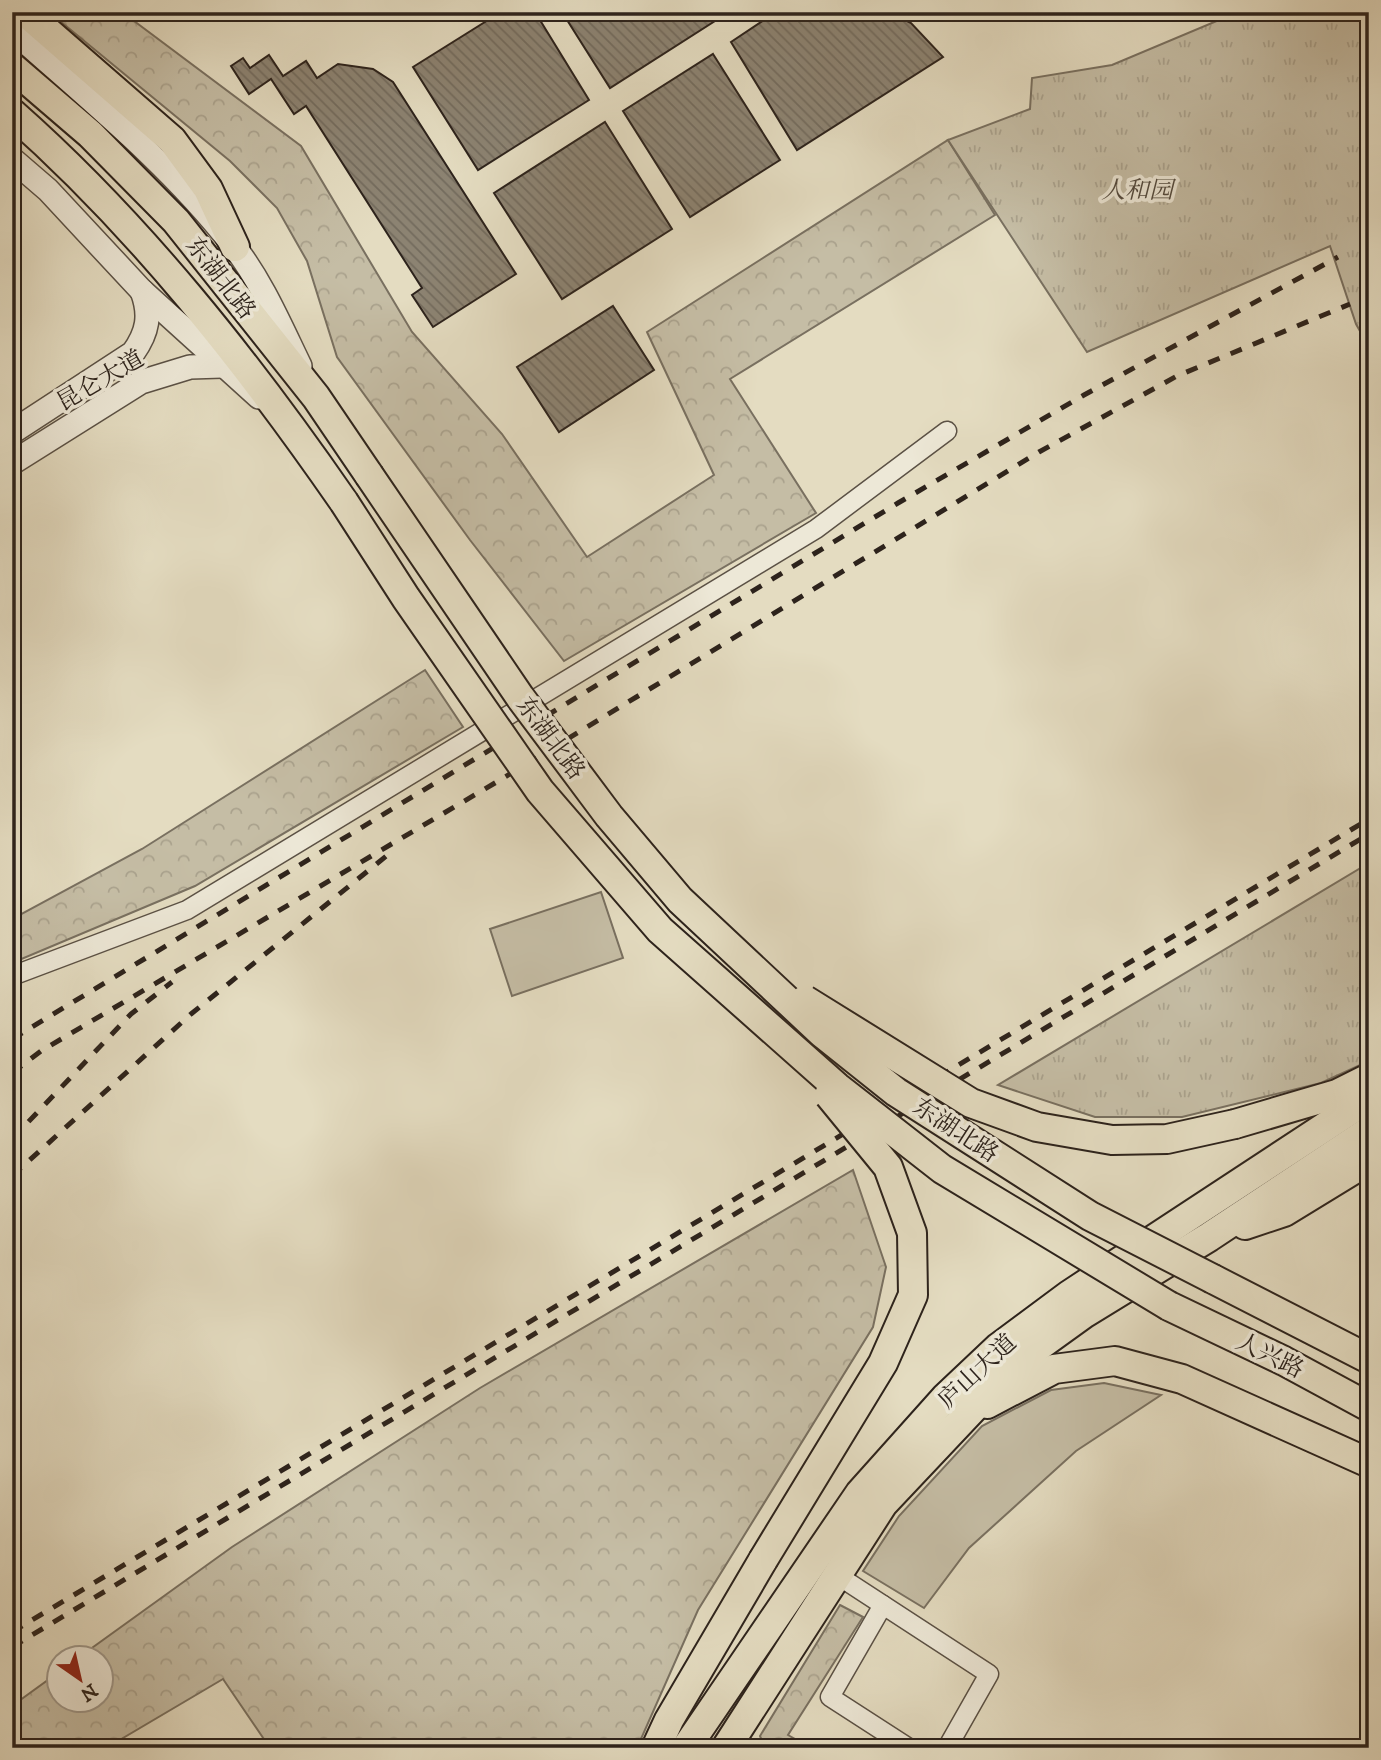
<svg xmlns="http://www.w3.org/2000/svg" width="1381" height="1760" viewBox="0 0 1381 1760" font-family="'IM FELL DW Pica','Noto Serif SC',serif">
<style>
.grass{fill:#c5bda5;stroke:#797060;stroke-width:2}
.forest{fill:url(#forest-crowns);stroke:#797060;stroke-width:2}
.park{fill:url(#park-tufts);stroke:#797060;stroke-width:2}
.building{fill:url(#building-back-hatch);stroke:#2d231c;stroke-width:2}
.lines{fill:none;stroke-linecap:round;stroke-linejoin:round}
.minor-casing{stroke:#5b5145;stroke-width:21}
.tertiary-casing{stroke:#5b5145;stroke-width:26}
.primary-casing{stroke:#2d231c;stroke-width:32}
.minor{stroke:#ede8d7;stroke-width:18}
.tertiary{stroke:#ede8d7;stroke-width:23}
.primary{stroke:#e4dcc1;stroke-width:28}
.rail{stroke:#2d231c;stroke-width:5;stroke-dasharray:12 12;stroke-linecap:butt}
.primary-bridge-casing{stroke:#2d231c;stroke-width:32;stroke-linecap:butt}
.primary-bridge{stroke:#e4dcc1;stroke-width:28}
.labels{text-anchor:middle;stroke-width:7;stroke-linejoin:round;paint-order:stroke}
.park-label{font-size:24px;font-style:italic;fill:#534a3e;stroke:#ede8d7}
.street-label{font-size:24px;fill:#2d231c;stroke:#ede8d7}
</style>
<defs>
<pattern id="forest-crowns" width="20" height="18" patternUnits="userSpaceOnUse" patternTransform="scale(1.75)"><rect width="20" height="18" fill="#c5bda5"/><path d="M2 6a3 3 0 1 1 6 0M12 15a3 3 0 1 1 6 0" fill="none" stroke="#aaa28d"/></pattern>
<pattern id="park-tufts" width="24" height="20" patternUnits="userSpaceOnUse" patternTransform="scale(1.75)"><rect width="24" height="20" fill="#c5bda5"/><path d="M3 7l-1-3M5 7V3M7 7l1-3M15 17l-1-3M17 17v-4M19 17l1-3" fill="none" stroke="#aaa28d"/></pattern>
<pattern id="building-back-hatch" width="6" height="6" patternUnits="userSpaceOnUse" patternTransform="scale(1.75)"><rect width="6" height="6" fill="#8c8372"/><path d="M-1 5l2 2M0 0l6 6M5-1l2 2" fill="none" stroke="#736b5d"/></pattern>
</defs>
<rect width="100%" height="100%" fill="#e4dcc1"/>
<filter id="stains"><feTurbulence type="fractalNoise" baseFrequency=".00286" numOctaves="4"/><feColorMatrix values="0 0 0 0 .2 0 0 0 0 .09 0 0 0 0 .02 0 0 0 .5 -.17"/></filter>
<radialGradient id="worn" r=".72"><stop offset=".6" stop-color="#630" stop-opacity="0"/><stop offset="1" stop-color="#630" stop-opacity=".3"/></radialGradient>
<!-- grass -->
<g class="grass">
<path d="M601,892L623,958L512,996L490,929Z"/>
<path d="M1104,1383L1161,1395L1076,1451L969,1548L924,1608L863,1571L899,1516L982,1426L1051,1390Z"/>
</g>
<!-- forest -->
<g class="forest">
<path d="M49,12H122L301,146L412,332L502,434L587,557L714,475L647,332L948,140L995,215L730,379L816,513L564,661L470,540L337,357L307,261L277,208L230,161Z"/>
<path d="M425,670L463,727L195,886L12,963V919L142,849Z"/>
<path d="M853,1170L886,1267L873,1327L698,1610L637,1748H270L223,1679L106,1748H12V1706L59,1672L60,1700H102V1658H78L232,1547L480,1388Z"/>
<path d="M840,1605L863,1617L788,1735L811,1748H765L760,1736Z"/>
</g>
<!-- park -->
<g class="park">
<path d="M1238,12H1369V347L1356,324L1330,246L1087,352L948,140L1030,109L1032,78L1112,65Z"/>
<path d="M1369,863V1061L1321,1083L1182,1117H1095L998,1085Z"/>
</g>
<!-- building -->
<g class="building">
<path d="M501,12H535L589,100L478,170L413,67Z"/>
<path d="M562,12H729L610,88Z"/>
<path d="M776,12H889L911,23L943,57L797,150L731,42Z"/>
<path d="M713,54L780,160L690,217L623,111Z"/>
<path d="M269,55L283,76L306,61L317,78L338,64L373,69L393,82L516,274L433,327L412,295L422,288L306,106L294,114L271,79L249,94L231,66L243,58L250,68Z"/>
<path d="M605,122L672,229L562,299L494,193Z"/>
<path d="M613,306L654,370L559,432L517,367Z"/>
</g>
<g class="lines">
<defs>
<g id="minor">
<path d="M12,976L187,910L816,529L947,431"/>
<path d="M837,1575L989,1674L947,1748"/>
<path d="M883,1605L830,1697L909,1748"/>
</g>
<g id="tertiary">
<path d="M12,30C88,98 170,164 233,245C262,282 280,325 300,366"/>
<path d="M12,159L48,190L142,291L259,397"/>
<path d="M12,432L133,353C148,332 151,315 142,291"/>
<path d="M12,463L141,382L190,367L222,366"/>
</g>
<g id="primary">
<path d="M25,12L172,140L208,189L235,247"/>
<path d="M12,67L90,134L176,221L316,397L369,475"/>
<path d="M12,113C140,226 247,362 344,502"/>
<path d="M1235,1124L1337,1094L1369,1078"/>
<path d="M1245,1225L1284,1212L1369,1160"/>
<path d="M1213,1279L1369,1359"/>
<path d="M1169,1306L1284,1361L1369,1407"/>
<path d="M987,1404L1054,1369L1115,1361L1182,1379L1369,1463"/>
<path d="M656,1748L669,1720L763,1560"/>
<path d="M686,1748L860,1493L945,1398L999,1347L1069,1295L1369,1098"/>
<path d="M726,1748L883,1504L1017,1362L1085,1313L1209,1237L1369,1131"/>
</g>
</defs>
<!-- minor casing -->
<use href="#minor" class="minor-casing"/>
<!-- tertiary casing -->
<use href="#tertiary" class="tertiary-casing"/>
<!-- primary casing -->
<use href="#primary" class="primary-casing"/>
<!-- minor -->
<use href="#minor" class="minor"/>
<!-- tertiary -->
<use href="#tertiary" class="tertiary"/>
<!-- primary -->
<use href="#primary" class="primary"/>
<!-- rail -->
<g class="rail">
<path d="M12,1039L898,503L1084,395L1338,257"/>
<path d="M12,1073L41,1051L500,780L1039,452L1177,376L1350,304"/>
<path d="M12,1139L131,1014L172,982"/>
<path d="M12,1176L191,1014L395,849"/>
<path d="M12,1632L1369,819"/>
<path d="M12,1647L1369,834"/>
</g>
<defs>
<g id="primary-bridge">
<path d="M369,475L520,697L609,816L680,900L822,1033L896,1092L1090,1216L1213,1279"/>
<path d="M344,502L406,598L540,791L660,930L837,1087L942,1169L1169,1306"/>
<path d="M805,1000L971,1103L1037,1127L1112,1140L1167,1139L1235,1124"/>
<path d="M763,1560L883,1363L913,1295L912,1233L888,1167L829,1095"/>
</g>
</defs>
<!-- primary-bridge casing -->
<use href="#primary-bridge" class="primary-bridge-casing"/>
<!-- primary-bridge -->
<use href="#primary-bridge" class="primary-bridge"/>
</g>
<g class="labels">
<!-- park labels -->
<g class="park-label">
<text x="1137" y="198">人和园</text>
</g>
<!-- street labels -->
<g class="street-label">
<text transform="translate(221 278) rotate(52)" y="8">东湖北路</text>
<text transform="translate(100 380) rotate(-30)" y="8">昆仑大道</text>
<text transform="translate(551 738) rotate(53)" y="8">东湖北路</text>
<text transform="translate(956 1130) rotate(33)" y="8">东湖北路</text>
<text transform="translate(1270 1355) rotate(26)" y="8">人兴路</text>
<text transform="translate(977 1371) rotate(-43)" y="8">庐山大道</text>
</g>
</g>
<!-- margin -->
<rect width="1381" height="1760" fill="none" stroke="#e4dcc1" stroke-width="42"/>
<rect x="14" y="14" width="1353" height="1732" fill="none" stroke="#2d231c" stroke-width="3.5"/>
<rect x="21" y="21" width="1339" height="1718" fill="none" stroke="#2d231c" stroke-width="2"/>
<!-- north arrow -->
<g transform="translate(80 1679) rotate(146)"><circle r="33" fill="#ede8d7" stroke="#a0998c" stroke-width="2"/>
<path d="M0-5L12 26L0 18L-12 26Z" fill="#8f2418"/>
<text y="-10" font-size="19" font-weight="bold" text-anchor="middle" fill="#2d231c">N</text>
</g>
<rect width="100%" height="100%" filter="url(#stains)"/>
<rect width="100%" height="100%" fill="url(#worn)"/>
</svg>
